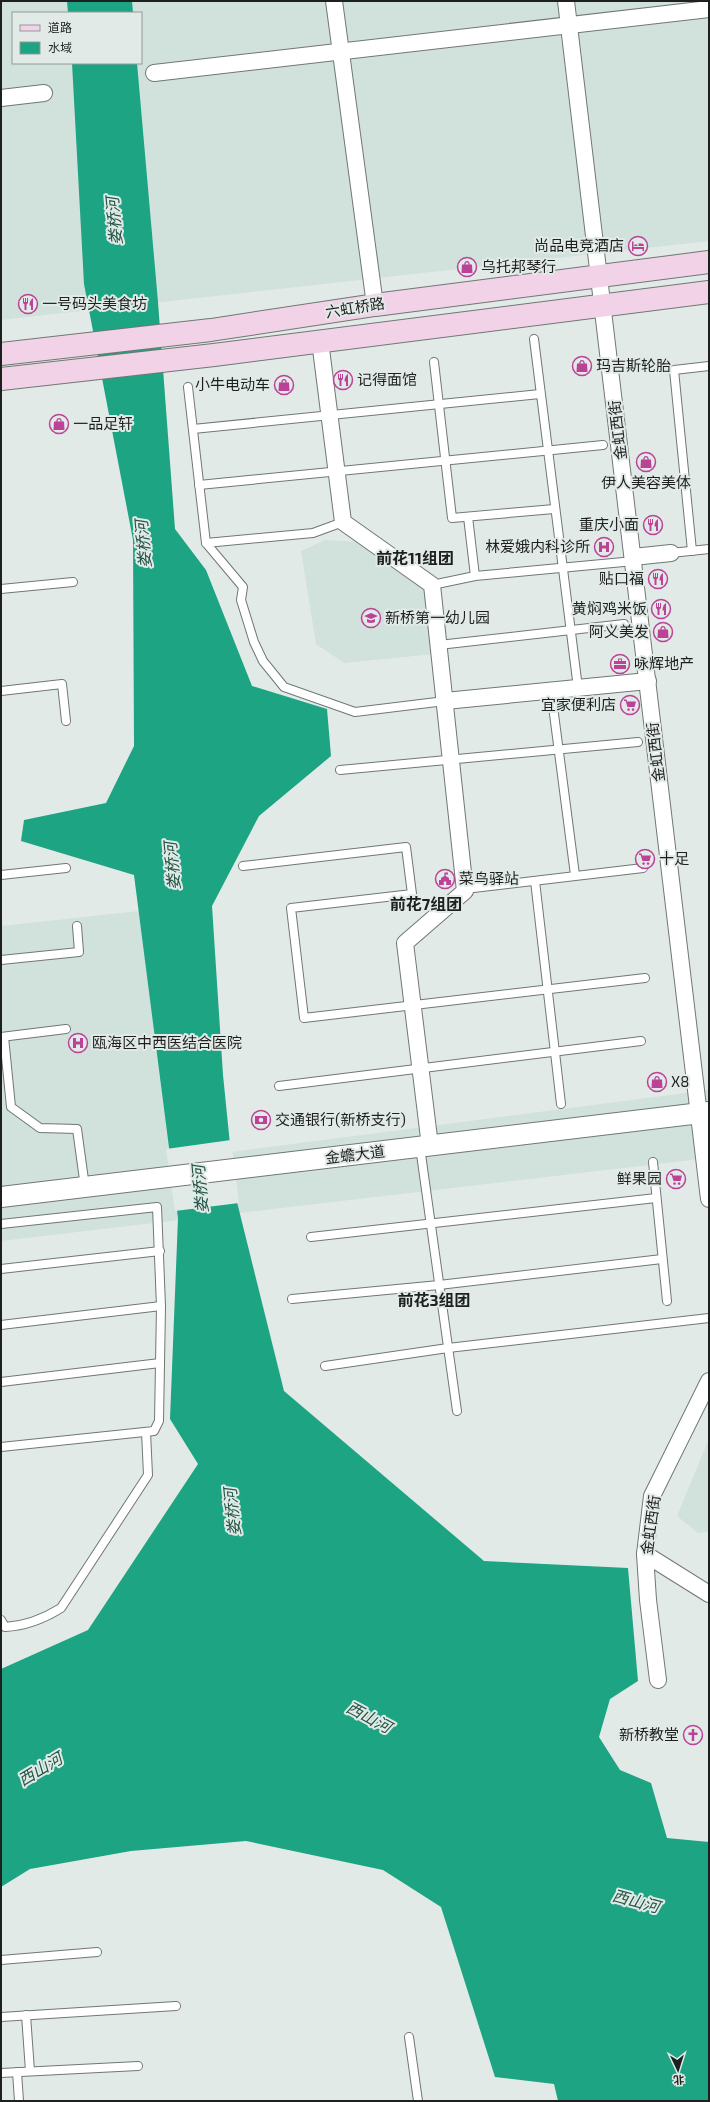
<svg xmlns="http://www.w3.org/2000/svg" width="710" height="2102" viewBox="0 0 710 2102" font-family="'Exo 2','Noto Sans SC',sans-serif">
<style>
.built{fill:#d1e1db;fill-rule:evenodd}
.water{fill:#1da482}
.pier{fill:#e2eae7}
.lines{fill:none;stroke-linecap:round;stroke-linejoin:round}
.service-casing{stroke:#707774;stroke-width:10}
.minor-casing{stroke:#707774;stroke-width:18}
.tertiary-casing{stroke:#707774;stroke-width:22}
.secondary-casing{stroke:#707774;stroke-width:24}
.service{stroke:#fff;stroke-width:8}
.minor{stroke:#fff;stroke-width:16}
.tertiary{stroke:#fff;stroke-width:20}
.secondary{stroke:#f1d2e6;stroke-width:22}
.labels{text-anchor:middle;stroke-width:4;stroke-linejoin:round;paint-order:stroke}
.poi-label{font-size:15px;fill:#1d201f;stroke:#e2eae7;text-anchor:start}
.street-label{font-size:15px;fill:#1d201f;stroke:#e2eae7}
.water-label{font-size:16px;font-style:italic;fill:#245647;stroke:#e2eae7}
.neighbourhood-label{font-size:16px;font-weight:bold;fill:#1d201f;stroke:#e2eae7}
</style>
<rect width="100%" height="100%" fill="#e2eae7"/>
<!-- built -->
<g class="built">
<path d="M1,1H709V241L1,320ZM13,13H141V63H13Z"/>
<path d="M325,540L363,542L428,591L434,654L344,663L316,644L301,551Z"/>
<path d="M139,911L170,1160L709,1090V1158L1,1241V926Z"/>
<path d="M709,1439V1532L698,1533L677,1516Z"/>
</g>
<!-- water -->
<g class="water">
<path d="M67,1H132L133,13H68Z"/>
<path d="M72,63H137L158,302L175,529L206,570L252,686L327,709L331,756L259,816L212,906L223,1075L235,1194L284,1391L484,1561L628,1568L638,1681L610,1699L599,1737L620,1770L651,1783L667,1838L709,1842V2101H558L554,2084L495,2077L441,1907L383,1870L246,1841L131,1851L30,1869L1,1887V1669L88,1630L198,1464L170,1419L178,1218L134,875L21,841L24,820L106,803L134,746L133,540L84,284Z"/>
</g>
<!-- pier -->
<path class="pier" d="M231,1140L239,1203L175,1211L166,1149Z"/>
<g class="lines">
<defs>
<g id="service">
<path d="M534,339L578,688"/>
<path d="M434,362L452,518L554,509"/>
<path d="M188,387L206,543"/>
<path d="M193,429L540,394"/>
<path d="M199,485L603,445"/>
<path d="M468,517L475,576"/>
<path d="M343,522L313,533L206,543L243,587L241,600L254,642L263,661L284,687L355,712L445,701"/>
<path d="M692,551L674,370L709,366"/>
<path d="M671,553L709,549"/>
<path d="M432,585L475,576L634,561"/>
<path d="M1,589L73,582"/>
<path d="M439,645L624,624"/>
<path d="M1,691L62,684L66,721"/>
<path d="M551,691L575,875"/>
<path d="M340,770L638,742"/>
<path d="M243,866L406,847L412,894L291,908L304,1018L645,978"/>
<path d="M1,875L66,868"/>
<path d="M535,881L561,1104"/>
<path d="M465,889L643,868"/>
<path d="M1,960L79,952L77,926"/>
<path d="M1,1037L66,1029"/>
<path d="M4,1037L11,1107L40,1128L77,1129L85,1187"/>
<path d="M279,1086L641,1041"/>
<path d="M420,1147L457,1411"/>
<path d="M653,1162L667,1301"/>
<path d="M1,1224L157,1207L161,1306L159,1421L154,1431L1,1447"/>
<path d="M311,1237L656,1198"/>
<path d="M1,1269L160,1251"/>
<path d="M292,1299L439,1285L662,1259"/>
<path d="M1,1325L161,1306"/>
<path d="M325,1366L448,1348L709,1318"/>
<path d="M1,1382L160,1363"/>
<path d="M1,1620L5,1627C24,1626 45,1618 61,1608L148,1475L146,1432"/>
<path d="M1,1960L97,1952"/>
<path d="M26,2015L30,2071"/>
<path d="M1,2017L176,2006"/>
<path d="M409,2037L418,2101"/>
<path d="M17,2072L19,2101"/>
<path d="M1,2073L138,2066"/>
</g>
<g id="minor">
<path d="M334,1L375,305"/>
<path d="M566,1L709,1199"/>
<path d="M154,73L709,9"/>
<path d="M1,98L44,93"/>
<path d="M320,341L343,522L432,585L465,891L405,943L430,1146"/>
<path d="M633,557L671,553"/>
<path d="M445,701L648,681"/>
<path d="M645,1554L709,1594"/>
<path d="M658,1680L648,1600L645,1554L652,1496L709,1381"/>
</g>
<path id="tertiary" d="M1,1197L709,1112"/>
<g id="secondary">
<path d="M1,354L211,330L375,305L709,262"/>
<path d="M1,379L214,355L709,292"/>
</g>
</defs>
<!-- service casing -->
<use href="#service" class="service-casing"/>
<!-- minor casing -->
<use href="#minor" class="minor-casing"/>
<!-- tertiary casing -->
<use href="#tertiary" class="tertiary-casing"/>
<!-- secondary casing -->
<use href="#secondary" class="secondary-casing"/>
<!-- service -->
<use href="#service" class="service"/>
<!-- minor -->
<use href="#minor" class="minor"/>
<!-- tertiary -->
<use href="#tertiary" class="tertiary"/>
<!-- secondary -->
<use href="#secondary" class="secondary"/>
</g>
<!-- icons -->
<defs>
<symbol id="hotel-ring" viewBox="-11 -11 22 22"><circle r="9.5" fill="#e2eae7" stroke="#bb4296" stroke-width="1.5"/><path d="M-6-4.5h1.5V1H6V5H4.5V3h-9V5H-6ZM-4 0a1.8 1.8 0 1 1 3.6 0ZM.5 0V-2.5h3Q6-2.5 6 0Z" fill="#bb4296"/></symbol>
<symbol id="shop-ring" viewBox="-11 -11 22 22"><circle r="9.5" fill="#e2eae7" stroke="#bb4296" stroke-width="1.5"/><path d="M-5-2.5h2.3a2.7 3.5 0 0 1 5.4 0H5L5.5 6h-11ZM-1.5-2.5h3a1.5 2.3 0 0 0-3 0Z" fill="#bb4296"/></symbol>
<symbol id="restaurant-ring" viewBox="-11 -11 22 22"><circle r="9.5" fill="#e2eae7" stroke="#bb4296" stroke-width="1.5"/><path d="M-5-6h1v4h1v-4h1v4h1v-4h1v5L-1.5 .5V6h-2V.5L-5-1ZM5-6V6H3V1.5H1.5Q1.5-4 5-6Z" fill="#bb4296"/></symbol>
<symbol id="hospital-ring" viewBox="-11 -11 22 22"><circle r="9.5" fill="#e2eae7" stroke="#bb4296" stroke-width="1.5"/><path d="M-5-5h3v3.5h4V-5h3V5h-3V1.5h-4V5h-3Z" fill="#bb4296"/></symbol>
<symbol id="school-ring" viewBox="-11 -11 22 22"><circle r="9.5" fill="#e2eae7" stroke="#bb4296" stroke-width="1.5"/><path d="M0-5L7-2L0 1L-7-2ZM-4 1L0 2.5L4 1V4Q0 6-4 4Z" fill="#bb4296"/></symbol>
<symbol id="office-ring" viewBox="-11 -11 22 22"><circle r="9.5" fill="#e2eae7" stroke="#bb4296" stroke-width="1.5"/><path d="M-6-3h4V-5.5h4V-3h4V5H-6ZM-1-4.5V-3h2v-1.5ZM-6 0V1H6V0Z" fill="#bb4296"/></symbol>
<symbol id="supermarket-ring" viewBox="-11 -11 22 22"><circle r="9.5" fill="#e2eae7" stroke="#bb4296" stroke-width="1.5"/><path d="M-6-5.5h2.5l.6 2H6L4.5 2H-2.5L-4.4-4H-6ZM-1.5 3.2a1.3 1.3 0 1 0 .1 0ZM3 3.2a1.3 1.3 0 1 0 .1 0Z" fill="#bb4296"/></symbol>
<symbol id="civic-ring" viewBox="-11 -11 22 22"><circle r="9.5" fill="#e2eae7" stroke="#bb4296" stroke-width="1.5"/><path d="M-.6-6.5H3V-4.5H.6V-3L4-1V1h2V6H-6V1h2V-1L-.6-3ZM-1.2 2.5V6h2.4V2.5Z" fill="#bb4296"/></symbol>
<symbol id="bank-ring" viewBox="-11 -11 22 22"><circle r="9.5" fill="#e2eae7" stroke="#bb4296" stroke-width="1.5"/><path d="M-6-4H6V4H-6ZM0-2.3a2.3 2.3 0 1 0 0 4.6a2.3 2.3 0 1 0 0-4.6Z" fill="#bb4296"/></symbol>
<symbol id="church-ring" viewBox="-11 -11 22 22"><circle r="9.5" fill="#e2eae7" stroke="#bb4296" stroke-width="1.5"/><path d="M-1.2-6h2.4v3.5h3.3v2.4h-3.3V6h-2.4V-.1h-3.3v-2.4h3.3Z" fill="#bb4296"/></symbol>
</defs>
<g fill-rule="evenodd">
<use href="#hotel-ring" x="627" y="235" width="22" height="22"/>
<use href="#shop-ring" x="456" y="256" width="22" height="22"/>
<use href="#restaurant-ring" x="17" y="293" width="22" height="22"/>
<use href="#shop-ring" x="571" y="355" width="22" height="22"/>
<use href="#restaurant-ring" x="332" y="369" width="22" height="22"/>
<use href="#shop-ring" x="273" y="374" width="22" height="22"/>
<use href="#shop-ring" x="48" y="413" width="22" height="22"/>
<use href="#shop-ring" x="635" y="451" width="22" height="22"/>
<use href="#restaurant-ring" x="642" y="514" width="22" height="22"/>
<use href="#hospital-ring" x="593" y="536" width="22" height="22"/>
<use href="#restaurant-ring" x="647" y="568" width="22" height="22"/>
<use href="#restaurant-ring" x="650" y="598" width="22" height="22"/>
<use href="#school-ring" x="360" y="607" width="22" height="22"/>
<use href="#shop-ring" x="652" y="621" width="22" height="22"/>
<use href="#office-ring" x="609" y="653" width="22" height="22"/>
<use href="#supermarket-ring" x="619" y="694" width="22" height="22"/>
<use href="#supermarket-ring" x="634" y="848" width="22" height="22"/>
<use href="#civic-ring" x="434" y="868" width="22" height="22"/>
<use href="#hospital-ring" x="67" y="1032" width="22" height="22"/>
<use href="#shop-ring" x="646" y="1071" width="22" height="22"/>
<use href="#bank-ring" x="250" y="1109" width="22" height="22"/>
<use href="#supermarket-ring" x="665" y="1168" width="22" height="22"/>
<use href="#church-ring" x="682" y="1724" width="22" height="22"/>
</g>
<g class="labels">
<!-- poi labels -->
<g class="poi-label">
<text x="624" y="251" text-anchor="end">尚品电竞酒店</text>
<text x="481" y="272">乌托邦琴行</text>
<text x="42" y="309">一号码头美食坊</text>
<text x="596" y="371">玛吉斯轮胎</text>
<text x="357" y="385">记得面馆</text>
<text x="270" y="390" text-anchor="end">小牛电动车</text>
<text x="73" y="429">一品足轩</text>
<text x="646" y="488" text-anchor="middle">伊人美容美体</text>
<text x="639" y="530" text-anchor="end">重庆小面</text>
<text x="590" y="552" text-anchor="end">林爱娥内科诊所</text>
<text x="644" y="584" text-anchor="end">贴口福</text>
<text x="647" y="614" text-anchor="end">黄焖鸡米饭</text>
<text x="385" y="623">新桥第一幼儿园</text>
<text x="649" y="637" text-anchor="end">阿义美发</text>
<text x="634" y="669">咏辉地产</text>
<text x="616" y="710" text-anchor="end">宜家便利店</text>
<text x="659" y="864">十足</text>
<text x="459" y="884">菜鸟驿站</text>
<text x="92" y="1048">瓯海区中西医结合医院</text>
<text x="671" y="1087">X8</text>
<text x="275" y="1125">交通银行(新桥支行)</text>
<text x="662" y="1184" text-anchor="end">鲜果园</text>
<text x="679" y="1740" text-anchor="end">新桥教堂</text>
</g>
<!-- street labels -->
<g class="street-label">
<text transform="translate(355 308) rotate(-9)" y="5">六虹桥路</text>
<text transform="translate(618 430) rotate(-97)" y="5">金虹西街</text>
<text transform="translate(656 752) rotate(-97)" y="5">金虹西街</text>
<text transform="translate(355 1155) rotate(-7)" y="5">金蟾大道</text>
<text transform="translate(651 1525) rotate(-82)" y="5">金虹西街</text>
</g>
<!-- water labels -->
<g class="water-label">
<text transform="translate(114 221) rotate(-95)" y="6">娄桥河</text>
<text transform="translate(143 544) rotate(-95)" y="6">娄桥河</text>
<text transform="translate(172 866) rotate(-95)" y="6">娄桥河</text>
<text transform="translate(200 1189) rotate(-95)" y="6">娄桥河</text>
<text transform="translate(232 1512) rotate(-96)" y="6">娄桥河</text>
<text transform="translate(369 1717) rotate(28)" y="6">西山河</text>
<text transform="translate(40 1769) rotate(-31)" y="6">西山河</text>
<text transform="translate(636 1901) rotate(15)" y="6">西山河</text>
</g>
<!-- neighbourhood labels -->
<g class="neighbourhood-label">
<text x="415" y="564">前花11组团</text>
<text x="426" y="910">前花7组团</text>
<text x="434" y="1306">前花3组团</text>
</g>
</g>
<!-- border -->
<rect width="710" height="2102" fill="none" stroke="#1d201f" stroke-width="4"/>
<!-- legend -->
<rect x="12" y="12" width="130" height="52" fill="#e2eae7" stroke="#939997"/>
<rect x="20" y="25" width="20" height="6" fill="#f1d2e6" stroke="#939997"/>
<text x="48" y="32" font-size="12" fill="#1d201f">道路</text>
<rect x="20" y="42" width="20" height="12" fill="#1da482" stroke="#939997"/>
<text x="48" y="52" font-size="12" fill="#1d201f">水域</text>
<!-- north arrow -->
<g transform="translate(678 2070) rotate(176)" stroke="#e2eae7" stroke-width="3" paint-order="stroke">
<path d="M0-3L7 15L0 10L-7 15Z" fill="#1d201f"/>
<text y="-6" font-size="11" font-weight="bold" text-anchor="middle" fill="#1d201f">北</text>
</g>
</svg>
